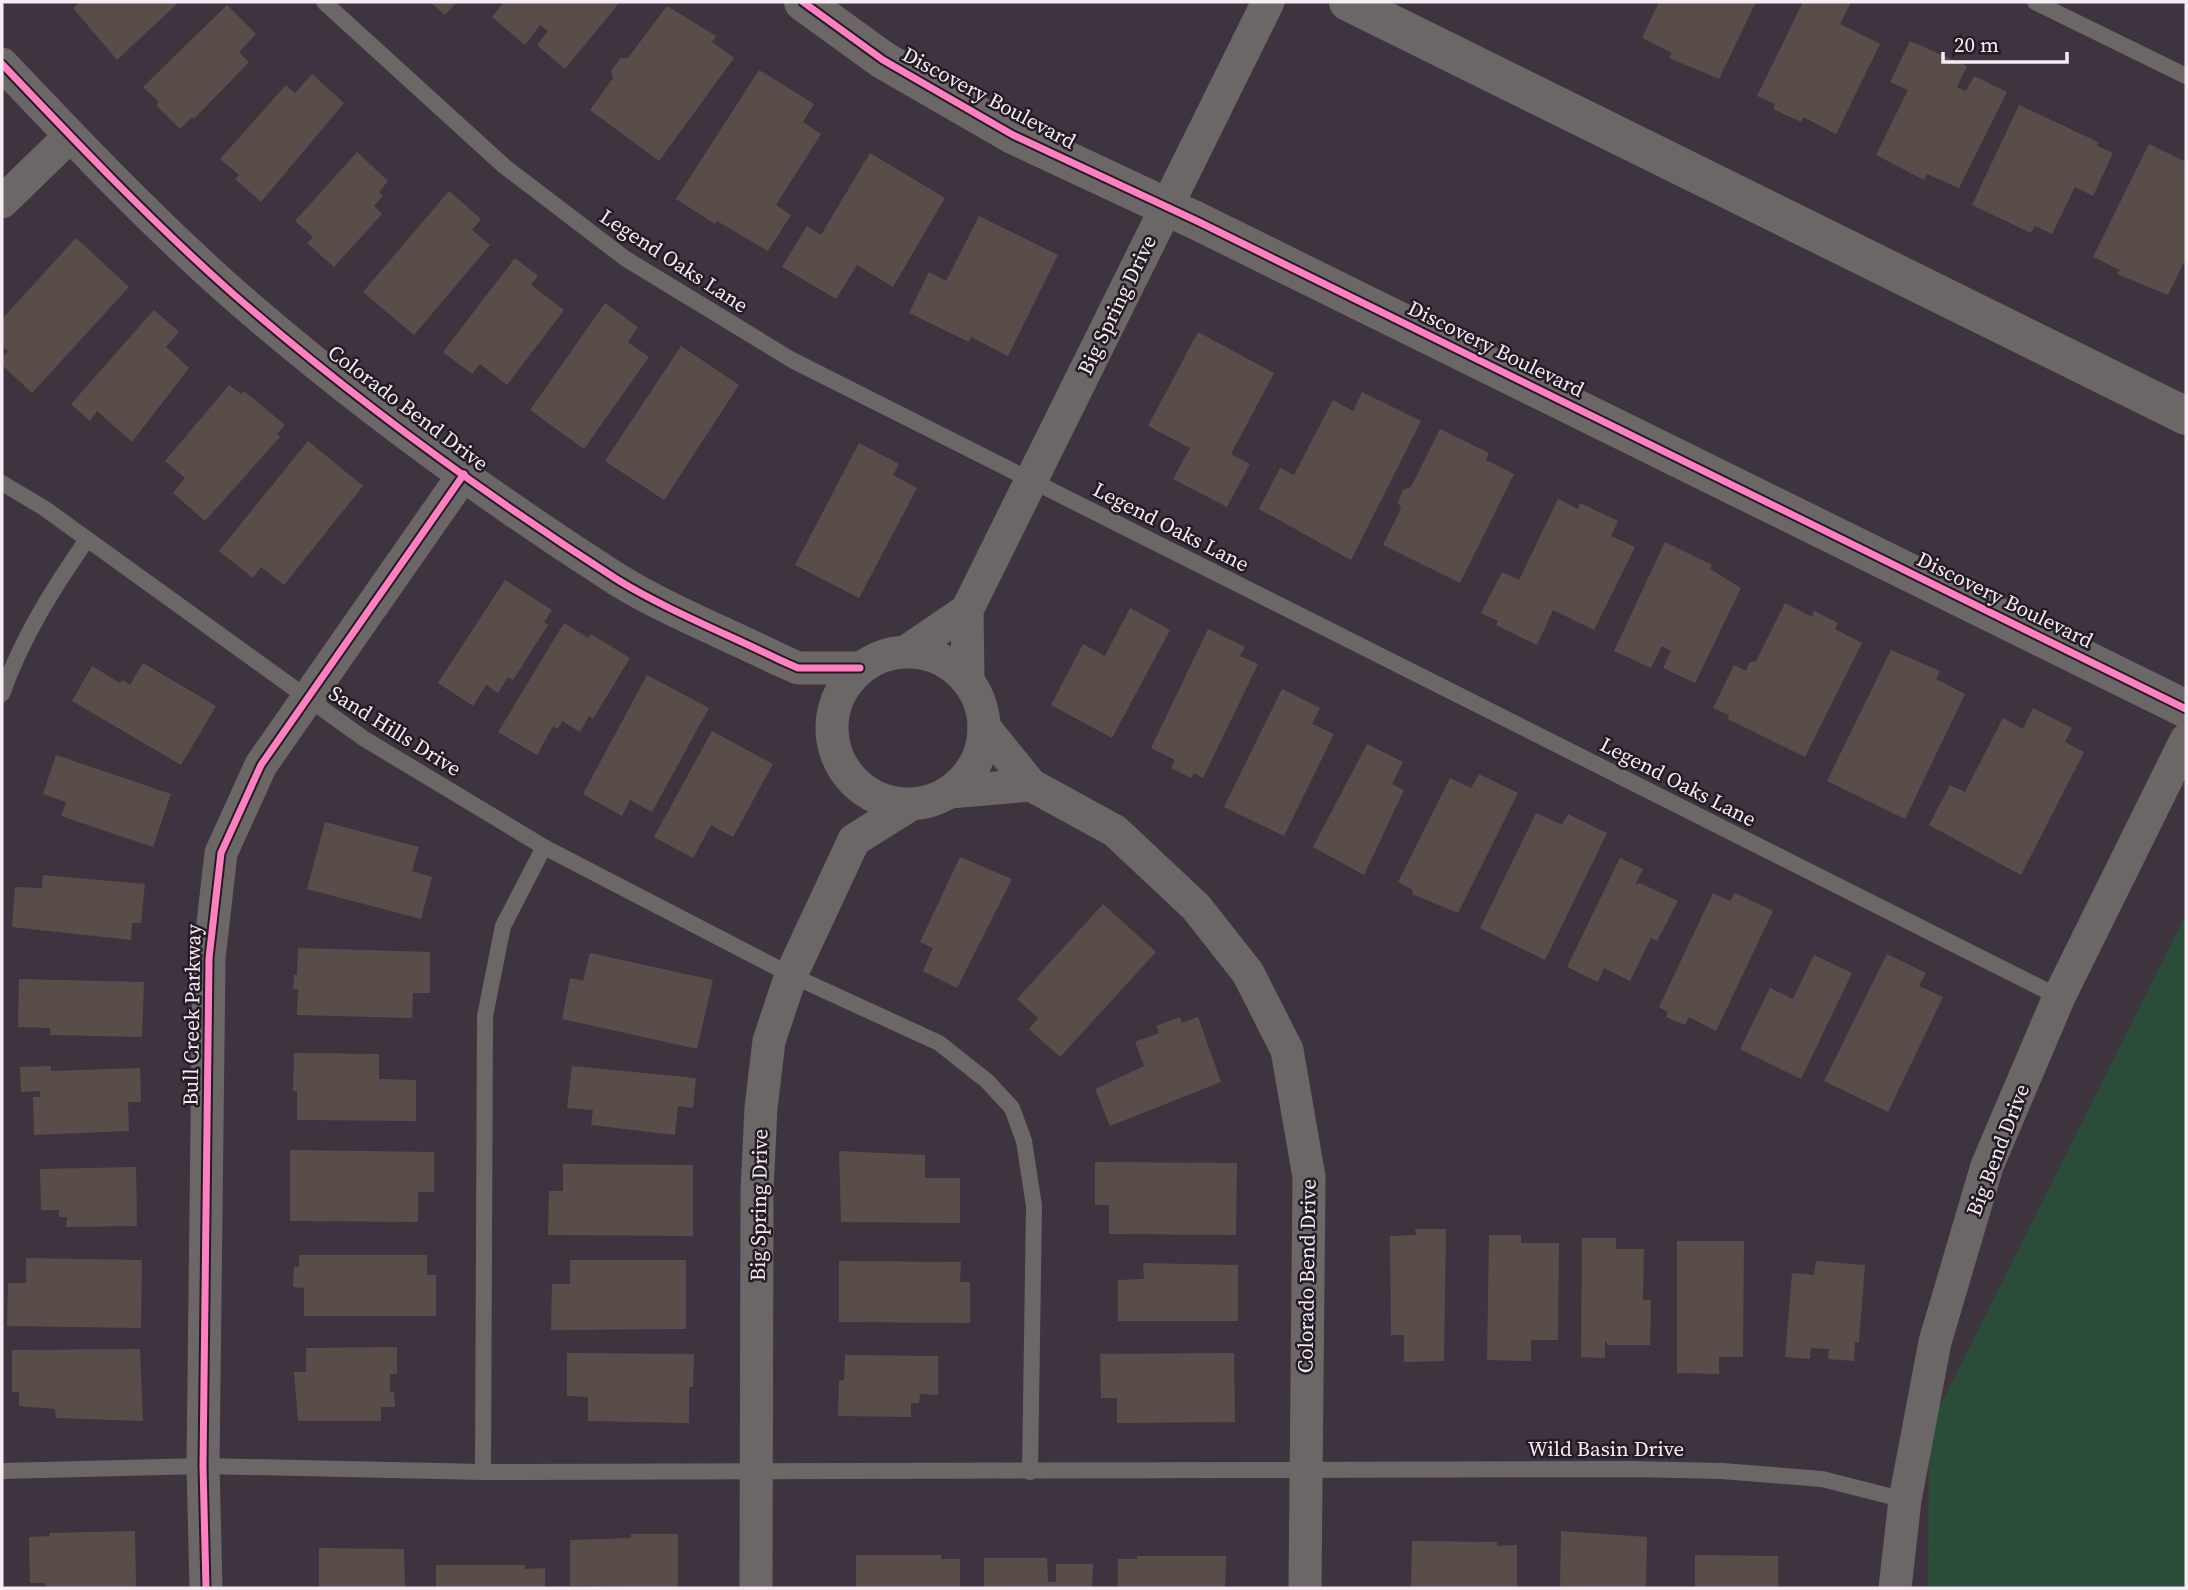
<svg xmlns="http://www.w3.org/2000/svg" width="2188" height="1590" viewBox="0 0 2188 1590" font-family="'Source Serif 4',serif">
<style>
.green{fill:#294d39}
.building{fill:#594d49}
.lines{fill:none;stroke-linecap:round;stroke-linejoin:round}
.service{stroke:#6c6767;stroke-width:16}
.minor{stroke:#6c6767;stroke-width:33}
.tertiary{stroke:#6c6767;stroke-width:38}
.cycleway-casing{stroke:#241c24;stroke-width:11}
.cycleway{stroke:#ff80c0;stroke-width:7}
.labels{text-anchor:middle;stroke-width:5;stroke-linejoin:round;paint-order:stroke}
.street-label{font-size:21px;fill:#f7ebf6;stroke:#241c24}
</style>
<rect width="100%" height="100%" fill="#3e343f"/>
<!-- green -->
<path class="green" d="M2186,914V1588H1928L1929,1428Z"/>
<!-- building -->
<g class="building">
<path d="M80,2H179L117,60L73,8Z"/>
<path d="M430,2H457L445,15Z"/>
<path d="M504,2H620L565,69L537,45L548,31L540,25L525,45L492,17Z"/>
<path d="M1659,2H1756L1719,79L1669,58L1672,53L1642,38Z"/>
<path d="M1803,2H1851L1840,24L1880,44L1836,134L1803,117L1801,122L1773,109L1775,104L1757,96Z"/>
<path d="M227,5L256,34L239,52L249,62L194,119L192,117L180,129L156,105L159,102L143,87Z"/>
<path d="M667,6L716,36L712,42L734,58L659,161L590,110L613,78L611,71L621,58H628Z"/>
<path d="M1910,41L1967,66L1957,87L1966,91L1974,76L2007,92L1959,188L1927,174L1924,180L1876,155L1908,90L1890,82Z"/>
<path d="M759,70L814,104L803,122L821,134L776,205L791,215L768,251L717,221L715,224L676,199Z"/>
<path d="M312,74L344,103L261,202L235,179L239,175L220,159L286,85L295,93Z"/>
<path d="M2019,105L2098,142L2097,146L2113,153L2093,196L2075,187L2052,234L2035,226L2031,233L1972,205Z"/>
<path d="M2149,144L2186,162V258L2168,295L2117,274L2120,270L2093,257Z"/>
<path d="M357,152L388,181L379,192L383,196L374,206L382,214L334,267L307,243L313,237L295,221Z"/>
<path d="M870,153L945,198L893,287L857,265L836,299L782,267L807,226L821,235Z"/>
<path d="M449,191L481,219L472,230L490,245L414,335L363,292Z"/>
<path d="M979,216L1058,255L1008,356L971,337L969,342L909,313L929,272L946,281Z"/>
<path d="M76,238L129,287L32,393L2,365V358L8,351L2,346V319Z"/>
<path d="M515,258L538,276L531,285L564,310L507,385L480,364L472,374L443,352Z"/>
<path d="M605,303L638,327L628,342L649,357L584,449L530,410Z"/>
<path d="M154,310L179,332L166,347L189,368L132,442L97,411L90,421L71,404Z"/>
<path d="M1198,332L1274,373L1231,454L1250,464L1227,507L1173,479L1190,448L1148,426Z"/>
<path d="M681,346L739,385L664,500L605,461Z"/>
<path d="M229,385L241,394L244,391L285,425L277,434L280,437L205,521L173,493L185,478L165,461Z"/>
<path d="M1362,392L1421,421L1351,560L1259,509L1280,468L1294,475L1333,400L1353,411Z"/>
<path d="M1440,429L1489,453L1486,460L1514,474L1460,583L1383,545L1401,509L1398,502L1403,490L1411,487Z"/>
<path d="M308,441L363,486L284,585L261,567L253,578L219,551Z"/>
<path d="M859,443L899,464L893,475L917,488L859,598L795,565Z"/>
<path d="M1558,499L1578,509L1580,503L1618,521L1611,536L1635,547L1594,630L1553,610L1537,645L1496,625L1498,621L1481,613L1502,572L1519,580Z"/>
<path d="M1665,542L1712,565L1710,569L1741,588L1695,683L1663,668L1671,651L1662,646L1651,668L1614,651Z"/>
<path d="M505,580L552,610L544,622L548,625L513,680L508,677L498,693L486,685L473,706L438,683Z"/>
<path d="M1785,603L1812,617L1814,611L1838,623L1835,629L1862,643L1805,757L1728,719L1729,715L1713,708L1734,665L1746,671L1749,663L1756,661Z"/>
<path d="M1130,608L1170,630L1112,738L1051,705L1083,644L1105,656Z"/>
<path d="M564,623L588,638L591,634L630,658L593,719L589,716L580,732L562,721L558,729L553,726L537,755L498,732Z"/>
<path d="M1208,629L1245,647L1240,656L1258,664L1203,778L1194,773L1191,778L1171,768L1175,760L1151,748Z"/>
<path d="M1891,650L1940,671L1936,679L1965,694L1905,819L1827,781Z"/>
<path d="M143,663L216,706L181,765L72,701L92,666L120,683L123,680L130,685Z"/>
<path d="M647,675L709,708L652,812L630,800L622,816L583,794Z"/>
<path d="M1282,689L1320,708L1312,724L1334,734L1284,836L1224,807Z"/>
<path d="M2033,708L2072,728L2065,742L2084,752L2021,875L1929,825L1950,785L1965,792L2003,718L2023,729Z"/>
<path d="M712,731L773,764L733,837L711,825L693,858L654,837Z"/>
<path d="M1367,744L1403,762L1392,784L1404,790L1364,875L1313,847Z"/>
<path d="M56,755L171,794L153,847L61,816L66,802L43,794Z"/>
<path d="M1479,774L1518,793L1458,913L1412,894L1413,890L1398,882L1450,778L1471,788Z"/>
<path d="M1536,813L1562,825L1568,814L1607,833L1545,960L1480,928Z"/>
<path d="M325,822L419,847L412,871L432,877L421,919L307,889Z"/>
<path d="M960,857L1012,879L957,988L923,971L933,948L920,942Z"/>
<path d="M1620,858L1643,869L1635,885L1640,883L1678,901L1657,941L1651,938L1630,981L1604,968L1598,982L1567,967Z"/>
<path d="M43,875L145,884L141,923H132L131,940L12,927L15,887L42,888Z"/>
<path d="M1713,893L1730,901L1735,893L1773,911L1716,1031L1689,1017L1685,1025L1666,1017L1668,1012L1659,1007Z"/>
<path d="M1103,904L1156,952L1060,1057L1029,1029L1038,1018L1017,999Z"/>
<path d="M298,948L430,952V993H413L412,1018L297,1015L298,989H293L294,975H297Z"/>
<path d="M590,953L713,980L697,1049L562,1019L570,978L583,981Z"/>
<path d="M1887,954L1926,973L1919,986L1943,997L1888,1112L1824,1081Z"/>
<path d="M1814,955L1852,973L1801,1079L1740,1049L1770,988L1793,999Z"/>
<path d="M19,979L144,982L142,1037L50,1035V1028L18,1027Z"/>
<path d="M1180,1017L1182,1023L1198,1017L1221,1082L1110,1126L1095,1089L1144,1066L1135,1042L1159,1033L1156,1026Z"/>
<path d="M294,1053L379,1054V1079L416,1080V1121L297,1120V1091H293Z"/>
<path d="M51,1066V1071L140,1068L141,1102H128L129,1131L34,1135L33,1097H40V1091L21,1092L20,1067Z"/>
<path d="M572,1066L696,1078L693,1108L678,1106L675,1135L591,1125L593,1110L567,1108Z"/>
<path d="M290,1150L434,1152V1192H418V1222L290,1221Z"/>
<path d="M839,1151L925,1155V1178H960V1223L841,1222Z"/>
<path d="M1095,1162L1237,1163L1236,1235L1109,1234V1205H1095Z"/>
<path d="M563,1164L693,1165V1236L548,1235L549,1191H563Z"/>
<path d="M136,1167L137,1226L66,1227L67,1217H59V1210H41L40,1169Z"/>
<path d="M1415,1229H1446L1444,1361L1404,1362V1335H1391L1390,1236L1416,1235Z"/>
<path d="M1489,1235H1521V1243H1559L1558,1340H1531V1361L1487,1360Z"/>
<path d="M1582,1238H1616V1249H1644L1643,1300H1651L1650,1345H1608L1605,1340V1358L1581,1357Z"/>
<path d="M1677,1241H1744L1743,1357H1719V1374L1677,1373Z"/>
<path d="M299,1255H427V1275H436V1316H304V1288L293,1287L294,1267H299Z"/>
<path d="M26,1258L142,1260L141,1328L7,1326L8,1283H26Z"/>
<path d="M570,1260H686V1329L551,1330L552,1284H570Z"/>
<path d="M839,1261L961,1262L960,1282H970V1323L839,1322Z"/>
<path d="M1816,1261L1865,1265L1859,1342H1855L1854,1361L1828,1359L1829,1349L1811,1348L1810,1359L1785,1357L1792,1273L1814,1275Z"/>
<path d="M1143,1263L1238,1265V1321H1118V1280L1144,1279Z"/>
<path d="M397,1347V1374H390V1392H394L395,1407H381V1421H298L294,1372H306V1348Z"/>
<path d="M140,1349L143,1421L56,1418L55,1409L19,1406V1392H12V1350Z"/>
<path d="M567,1353L694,1354L693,1387H689V1423L588,1421V1397L567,1396Z"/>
<path d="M1234,1353L1235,1422L1117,1423V1398H1101L1100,1354Z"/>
<path d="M845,1355L938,1356V1395L920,1394L919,1403H911V1417L838,1416L839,1381L844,1380Z"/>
<path d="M135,1531L136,1588H45V1583H30L29,1537L49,1536L50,1533Z"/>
<path d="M1561,1531L1647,1537L1646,1588H1560Z"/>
<path d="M631,1534H678V1588L570,1586V1540L631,1538Z"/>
<path d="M1412,1541L1497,1542V1546L1517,1545V1588H1411Z"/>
<path d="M319,1548L404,1549L405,1588H319Z"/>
<path d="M856,1555H941V1559H960V1588H856Z"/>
<path d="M1695,1555L1778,1556V1588H1695Z"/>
<path d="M1137,1556H1226L1225,1588H1118V1559H1137Z"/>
<path d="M984,1558H1047L1048,1582H1056V1564H1093L1092,1588H984Z"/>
<path d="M436,1565H525V1569L545,1568V1588H436Z"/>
</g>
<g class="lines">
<!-- service -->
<g class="service">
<path d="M324,2L504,166L626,259L792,360L2059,997"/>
<path d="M2035,2L2186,76"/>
<path d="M2,483L44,508L363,738L544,847L791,975L939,1043L987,1081L1012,1108L1024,1141L1034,1206L1030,1472"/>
<path d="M2,694C22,638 52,590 86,541"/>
<path d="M2,1471L203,1466L483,1472L1632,1469L1722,1471L1822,1479L1905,1500"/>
<path d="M483,1472L485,1016L503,926L544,847"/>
</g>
<!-- minor -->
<g class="minor">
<path d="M2,64C76,142 151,221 231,292C351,397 484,494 618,580C665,609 729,635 780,660L798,668H860"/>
<path d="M2,202L70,136"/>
<path d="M967,610L968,680"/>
<path d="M907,651L967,610L1268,2"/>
<circle cx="908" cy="728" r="76"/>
<path d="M984,727L1031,785L1115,831L1196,907L1248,973L1287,1050L1309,1177L1305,1588"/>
<path d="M949,792L1031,785"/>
<path d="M206,1588L203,1466L209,958L221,853L261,765L464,474"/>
<path d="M756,1588L757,1190L761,1108L769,1041L791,975L854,840L910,805"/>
<path d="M1895,1588L1905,1500L1935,1342L1987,1166L2059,997L2186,740"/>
</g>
<!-- tertiary -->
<g class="tertiary">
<path d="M803,2L883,60L1013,135L1197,221L2186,709"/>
<path d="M1348,2L2186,416"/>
</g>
<defs>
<g id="cycleway">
<path d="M803,2L883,60L1013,135L1197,221L2186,709"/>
<path d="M2,64C76,142 151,221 231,292C351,397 484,494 618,580C665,609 729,635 780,660L798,668H860"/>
<path d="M206,1588L203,1466L209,958L221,853L261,765L464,474"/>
</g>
</defs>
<!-- cycleway casing -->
<use href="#cycleway" class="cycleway-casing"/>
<!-- cycleway -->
<use href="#cycleway" class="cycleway"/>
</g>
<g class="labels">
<!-- street labels -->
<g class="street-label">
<text transform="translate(989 98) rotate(28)" y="7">Discovery Boulevard</text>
<text transform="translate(674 261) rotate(33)" y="7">Legend Oaks Lane</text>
<text transform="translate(1117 305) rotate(-64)" y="7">Big Spring Drive</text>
<text transform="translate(1496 349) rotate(26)" y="7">Discovery Boulevard</text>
<text transform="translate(408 408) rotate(37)" y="7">Colorado Bend Drive</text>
<text transform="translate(1171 527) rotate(27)" y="7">Legend Oaks Lane</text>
<text transform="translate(2005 600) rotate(26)" y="7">Discovery Boulevard</text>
<text transform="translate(395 731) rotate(32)" y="7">Sand Hills Drive</text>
<text transform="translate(1678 782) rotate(27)" y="7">Legend Oaks Lane</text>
<text transform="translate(192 1015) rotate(-89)" y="7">Bull Creek Parkway</text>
<text transform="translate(1998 1150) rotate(-69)" y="7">Big Bend Drive</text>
<text transform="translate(759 1205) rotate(-89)" y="7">Big Spring Drive</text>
<text transform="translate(1307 1276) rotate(-89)" y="7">Colorado Bend Drive</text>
<text x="1606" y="1456">Wild Basin Drive</text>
</g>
</g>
<!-- border -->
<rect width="2188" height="1590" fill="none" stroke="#f7ebf6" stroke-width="7"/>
<!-- scale -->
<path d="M1943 52v10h124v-10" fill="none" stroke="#f7ebf6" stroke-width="3.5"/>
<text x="1954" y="52" font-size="21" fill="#f7ebf6" stroke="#241c24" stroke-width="5" paint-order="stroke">20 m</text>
</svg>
